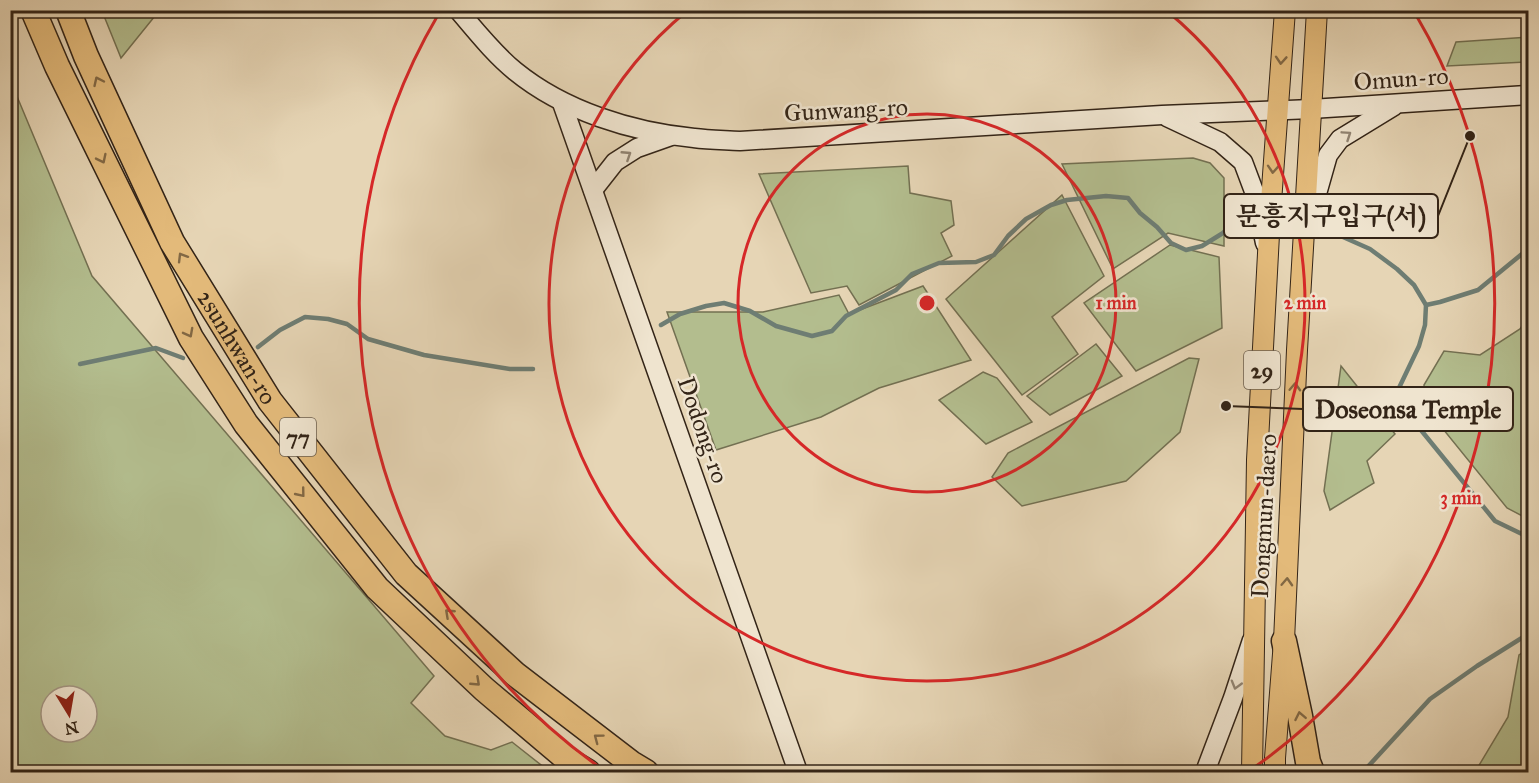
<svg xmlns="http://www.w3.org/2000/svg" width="1539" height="783" viewBox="0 0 1539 783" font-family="'IM FELL Great Primer','Noto Serif KR',serif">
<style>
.green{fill:#b3bd8e;stroke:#737052;stroke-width:1.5;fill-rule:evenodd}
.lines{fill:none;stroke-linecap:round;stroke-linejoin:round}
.stream{stroke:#6e7d73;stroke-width:4.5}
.secondary-casing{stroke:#332417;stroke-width:21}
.primary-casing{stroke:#332417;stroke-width:22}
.highway-casing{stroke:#332417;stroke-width:27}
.secondary{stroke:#efe4cf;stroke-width:18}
.primary{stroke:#e3ba7a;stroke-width:20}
.highway{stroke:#e3ba7a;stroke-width:24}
.oneway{stroke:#826844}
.oneway2{stroke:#918473}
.ring{fill:none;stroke:#d62828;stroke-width:3}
.labels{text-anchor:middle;stroke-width:5;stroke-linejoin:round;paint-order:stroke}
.shield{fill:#efe4cf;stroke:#6b5e4e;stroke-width:1.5}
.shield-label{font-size:22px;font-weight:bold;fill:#332417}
.street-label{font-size:24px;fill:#332417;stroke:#efe4cf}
.centre{fill:#d62828;stroke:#efe4cf;stroke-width:3}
.ring-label{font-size:18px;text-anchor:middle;font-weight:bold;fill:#d62828;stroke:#efe4cf;stroke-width:5;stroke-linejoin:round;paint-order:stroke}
.leader{fill:none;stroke:#332417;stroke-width:2}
.callout-dot{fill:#332417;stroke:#efe4cf;stroke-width:2}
.callout{fill:#efe4cf;stroke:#332417;stroke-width:2}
.callout-label{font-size:26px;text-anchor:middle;font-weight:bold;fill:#332417}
</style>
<rect width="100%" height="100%" fill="#e6d5b5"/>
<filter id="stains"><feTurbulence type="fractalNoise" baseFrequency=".00333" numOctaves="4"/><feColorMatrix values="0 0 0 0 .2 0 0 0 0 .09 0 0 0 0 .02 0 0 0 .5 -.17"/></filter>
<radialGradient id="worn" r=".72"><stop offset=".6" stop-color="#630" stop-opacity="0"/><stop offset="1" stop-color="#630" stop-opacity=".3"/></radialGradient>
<!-- green -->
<g class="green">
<path d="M102,11H159L121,58Z"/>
<path d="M1528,37V62L1447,66L1456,42Z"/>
<path d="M11,82L92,276L434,676L411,703L445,736L491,750L512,742L550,772H11ZM51,696H87V732H51Z"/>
<path d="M1193,158L1210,163L1224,178V246L1168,233L1113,269L1062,164Z"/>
<path d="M908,166L910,193L951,201L954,225L941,233L952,256L859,305L847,286L811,293L759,174Z"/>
<path d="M1062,195L1104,276L1052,317L1078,354L1022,395L946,299Z"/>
<path d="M1170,245L1219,257L1222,328L1136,371L1084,303Z"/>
<path d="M923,286L971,360L879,388L821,417L716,450L667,312H763L839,295L849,314Z"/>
<path d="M1528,317V519L1507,508L1426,408L1424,385L1444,351L1480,355L1520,329Z"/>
<path d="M1096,344L1122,376L1050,415L1027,396Z"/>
<path d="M1189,358L1199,359L1180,432L1126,481L1022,506L992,477L1008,453Z"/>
<path d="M1341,366L1395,434L1367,461L1374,483L1330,510L1324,491Z"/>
<path d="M983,372L997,378L1032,422L986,444L939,400Z"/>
<path d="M1528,649V772H1475L1508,717L1519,655Z"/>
</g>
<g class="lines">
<!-- stream -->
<g class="stream">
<path d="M1334,233L1370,249L1397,269L1414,285L1426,305L1425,325L1419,346L1398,390L1399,409L1416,424L1495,521L1524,535L1528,539"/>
<path d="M1426,305L1440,302L1478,290L1528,249"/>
<path d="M661,325L680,314L706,306L724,303L750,311L776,326L812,336L832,331L846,316L896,290L912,274L939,263L976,262L994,255L1008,236L1026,219L1051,205L1067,200L1106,196L1128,198L1140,213L1157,227L1171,243L1186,250L1202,246L1223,233L1245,208"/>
<path d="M258,347L280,330L305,317L328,319L347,324L368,339L424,355L510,369H533"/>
<path d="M80,364L156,348L183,358"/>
<path d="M1363,772L1430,699L1477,666L1525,636L1528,619"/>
</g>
<defs>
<g id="secondary">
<path d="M458,10C476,31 494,54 515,71C564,111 632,132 694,138C709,140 724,140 740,141L1162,115L1311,109L1528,95"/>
<path d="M562,103L798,772"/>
<path d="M1167,117L1220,142L1243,162L1255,194L1265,243"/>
<path d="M593,190L615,162L637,148L671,136"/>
<path d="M1309,222L1328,155L1340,139L1394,106"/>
<path d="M1205,772L1233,698L1252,640"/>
</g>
<g id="primary">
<path d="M1252,772L1257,460L1270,216L1285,10"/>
<path d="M1275,772V758L1284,641L1297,350L1317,10"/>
</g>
<g id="highway">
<path d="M33,10L57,66L191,338L246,424L377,588L484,689L568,760L588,772"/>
<path id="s1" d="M68,10L86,56L172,242L270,401L406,574L515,674L631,763L646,772"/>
<path d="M1284,641L1300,716L1308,762L1312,772"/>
</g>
</defs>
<!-- secondary casing -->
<use href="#secondary" class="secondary-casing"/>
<!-- primary casing -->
<use href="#primary" class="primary-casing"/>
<!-- highway casing -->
<use href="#highway" class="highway-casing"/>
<!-- secondary -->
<use href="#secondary" class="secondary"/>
<!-- primary -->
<use href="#primary" class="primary"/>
<!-- highway -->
<use href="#highway" class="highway"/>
</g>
<!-- one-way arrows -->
<defs><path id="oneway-chevron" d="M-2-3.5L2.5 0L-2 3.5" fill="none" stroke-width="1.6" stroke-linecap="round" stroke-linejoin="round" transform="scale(1.5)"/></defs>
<g class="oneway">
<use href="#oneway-chevron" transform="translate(1281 60) rotate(94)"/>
<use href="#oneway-chevron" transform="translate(98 81) rotate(-115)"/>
<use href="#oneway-chevron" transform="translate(102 159) rotate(64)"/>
<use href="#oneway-chevron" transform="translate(1273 169) rotate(94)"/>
<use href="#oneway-chevron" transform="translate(182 257) rotate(-121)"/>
<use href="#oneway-chevron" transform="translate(189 333) rotate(62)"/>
<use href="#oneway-chevron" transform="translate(1295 387) rotate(-87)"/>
<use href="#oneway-chevron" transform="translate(301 493) rotate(51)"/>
<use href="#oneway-chevron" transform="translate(1287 582) rotate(-87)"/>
<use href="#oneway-chevron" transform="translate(449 613) rotate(-137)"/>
<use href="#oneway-chevron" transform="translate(476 682) rotate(43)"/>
<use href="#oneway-chevron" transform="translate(1300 716) rotate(-101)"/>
<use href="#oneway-chevron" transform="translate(598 738) rotate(-143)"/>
</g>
<g class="oneway2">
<use href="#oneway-chevron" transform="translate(1347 135) rotate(-34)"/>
<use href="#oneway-chevron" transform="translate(627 155) rotate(-33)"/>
<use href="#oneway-chevron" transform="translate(1236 685) rotate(106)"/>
</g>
<!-- distance rings -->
<g class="ring">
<circle cx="927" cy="303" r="189"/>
<path d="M1167 11A378 378 0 1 1 687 11"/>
<path d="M605 771A568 568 0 0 1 438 15M1416 15A568 568 0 0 1 1249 771"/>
</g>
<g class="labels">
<!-- shield labels -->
<g class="shield">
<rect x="1244" y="351" width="36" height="38" rx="4.5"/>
<rect x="280" y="418" width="36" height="38" rx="4.5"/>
</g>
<g class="shield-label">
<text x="1262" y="378">29</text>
<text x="298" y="445">77</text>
</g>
<!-- street labels -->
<g class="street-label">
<text transform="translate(1401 79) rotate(-4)" y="8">Omun-ro</text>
<text transform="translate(846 110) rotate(-3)" y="8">Gunwang-ro</text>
<text dy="8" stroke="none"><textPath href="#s1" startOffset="378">2sunhwan-ro</textPath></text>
<text transform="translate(703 430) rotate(71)" y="8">Dodong-ro</text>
<text transform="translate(1264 516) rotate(-87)" y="8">Dongmun-daero</text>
</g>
</g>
<circle cx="927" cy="303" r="9" class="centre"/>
<g class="ring-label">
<text x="1116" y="309">1 min</text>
<text x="1305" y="309">2 min</text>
<text x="1461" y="504">3 min</text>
</g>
<!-- callouts -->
<path class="leader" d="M1470 136L1438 216M1226 406L1303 409"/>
<g class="callout-dot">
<circle cx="1470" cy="136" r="6"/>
<circle cx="1226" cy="406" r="6"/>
</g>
<g class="callout">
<rect x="1224" y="194" width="214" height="44" rx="6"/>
<rect x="1303" y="387" width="210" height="44" rx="6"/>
</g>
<g class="callout-label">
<text x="1331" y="225">문흥지구입구(서)</text>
<text x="1408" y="418">Doseonsa Temple</text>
</g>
<!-- margin -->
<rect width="1539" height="783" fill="none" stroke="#e6d5b5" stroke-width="36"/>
<rect x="12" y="12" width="1515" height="759" fill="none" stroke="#332417" stroke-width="3"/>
<rect x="18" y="18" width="1503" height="747" fill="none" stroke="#332417" stroke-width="1.5"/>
<!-- north arrow -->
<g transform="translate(69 714) rotate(169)"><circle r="28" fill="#efe4cf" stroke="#a49785" stroke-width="1.5"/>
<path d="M0-4.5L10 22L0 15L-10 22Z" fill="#8f2418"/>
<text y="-9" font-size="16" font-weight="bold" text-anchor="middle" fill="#332417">N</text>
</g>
<rect width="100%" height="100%" filter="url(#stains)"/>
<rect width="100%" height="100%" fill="url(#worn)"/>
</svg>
